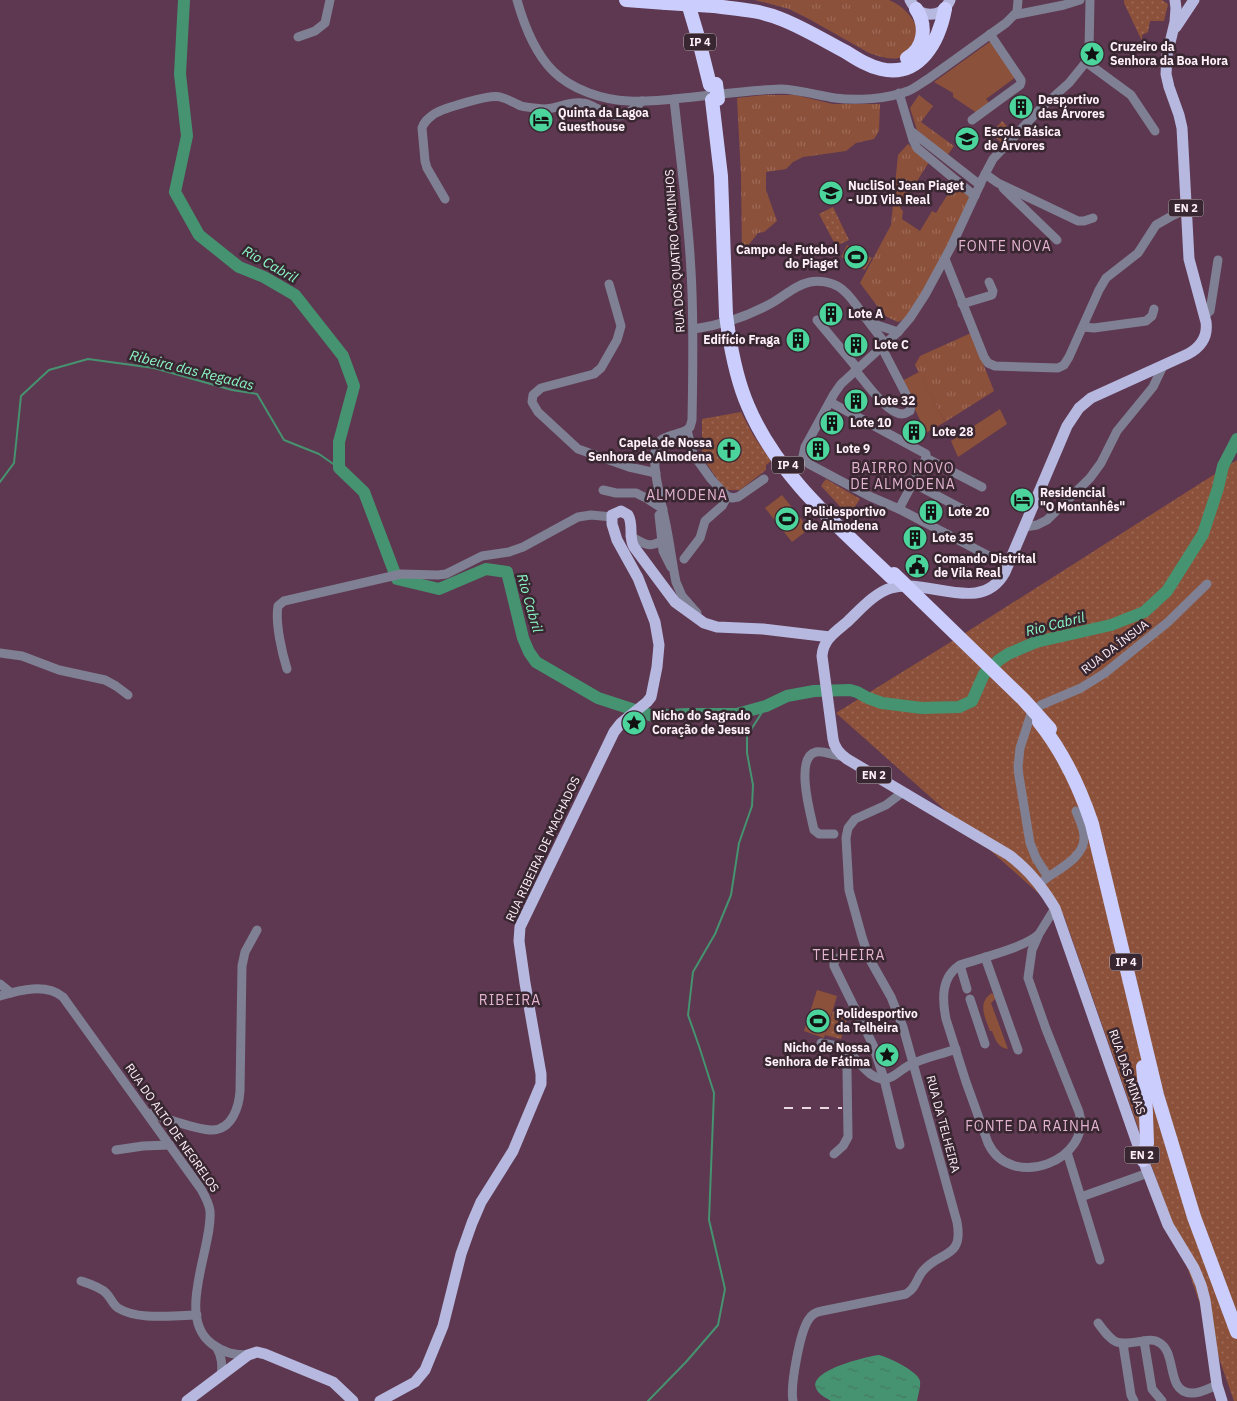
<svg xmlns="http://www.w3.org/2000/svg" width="1237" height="1401" viewBox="0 0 1237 1401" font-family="'IBM Plex Sans',sans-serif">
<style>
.grass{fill:url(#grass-tufts)}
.park{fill:url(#park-dots)}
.garden{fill:#8c513a}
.water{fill:url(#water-ripples)}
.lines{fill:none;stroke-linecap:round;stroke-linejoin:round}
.stream{stroke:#459370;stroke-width:2}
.river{stroke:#459370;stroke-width:12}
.minor{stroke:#7f8094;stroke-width:9}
.major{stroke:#b6b8df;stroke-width:11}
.highway{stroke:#cbcefd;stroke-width:14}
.rail{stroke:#e9d7e1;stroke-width:2;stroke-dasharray:9 9;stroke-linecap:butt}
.highway-bridge{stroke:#cbcefd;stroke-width:14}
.labels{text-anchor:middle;stroke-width:5;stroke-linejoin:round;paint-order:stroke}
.shield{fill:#382631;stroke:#c3b3bc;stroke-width:1}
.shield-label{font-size:11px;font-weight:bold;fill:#fef0f8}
.poi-label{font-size:12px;font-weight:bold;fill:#fef0f8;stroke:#382631;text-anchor:start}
.street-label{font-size:12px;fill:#fef0f8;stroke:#382631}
.neighbourhood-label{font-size:14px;letter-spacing:1px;fill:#e3b4d0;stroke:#382631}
.water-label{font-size:14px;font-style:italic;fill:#8cfac7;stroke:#382631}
</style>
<defs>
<pattern id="grass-tufts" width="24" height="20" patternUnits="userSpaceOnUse" patternTransform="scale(1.25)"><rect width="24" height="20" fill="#8c513a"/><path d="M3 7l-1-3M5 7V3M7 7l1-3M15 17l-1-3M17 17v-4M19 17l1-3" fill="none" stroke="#9d6a57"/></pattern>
<pattern id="park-dots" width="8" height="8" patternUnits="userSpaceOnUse" patternTransform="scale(1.25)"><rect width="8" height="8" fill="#8c513a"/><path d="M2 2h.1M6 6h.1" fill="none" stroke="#9d6a57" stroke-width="1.8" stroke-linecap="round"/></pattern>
<pattern id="water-ripples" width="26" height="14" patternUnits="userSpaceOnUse" patternTransform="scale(1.25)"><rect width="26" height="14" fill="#459370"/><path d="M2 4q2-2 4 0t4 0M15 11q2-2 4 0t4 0" fill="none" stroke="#477963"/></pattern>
</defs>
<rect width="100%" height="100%" fill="#5e3850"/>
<!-- grass -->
<g class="grass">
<path d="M755,0H889C904,6 912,17 919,30C917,36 912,49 909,53C899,63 880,57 869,53L809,19L789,9Z"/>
<path d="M764,95H795L833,104H880L879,131L874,139L856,143L846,151L803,157L793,162L786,169L766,172V190L777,221L764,232L758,233L742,253L741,176L737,98Z"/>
<path d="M919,95L933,106L921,122L954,146L947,156L917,130L910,108Z"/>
<path d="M908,144L929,162L900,208L903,211L902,219L920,231L932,211L936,213L955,183L972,197L947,250L907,318L898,322L889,318L884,315L860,283L891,225L898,155Z"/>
<path d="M971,333L994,391L945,422L915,365L920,356Z"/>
</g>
<!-- park -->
<g class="park">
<path d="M1124,0H1162L1168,4L1164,21H1150L1148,32L1142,35V41L1124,3Z"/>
<path d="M1002,121L1011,130L1001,142L991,134Z"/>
<path d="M833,207L849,240L836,246L819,214Z"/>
<path d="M741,412L753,435L771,461L766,465V470L740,490H725L702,457V419Z"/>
<path d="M1237,460V1401H1234L1064,916L836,713L962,635Z"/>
<path d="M826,479L860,499L849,516L821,486Z"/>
<path d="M833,1011L848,1016L841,1039L825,1035Z"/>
</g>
<!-- garden -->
<g class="garden">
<path d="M991,41L1016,77L986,99L989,103L977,113L953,97V93L934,82Z"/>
<path d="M847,245L872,258L865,270L841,257Z"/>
<path d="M919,372L945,422L926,433L902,381Z"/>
<path d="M1000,409L1007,424L958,457L951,441Z"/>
<path d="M782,495L809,529L792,542L765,508Z"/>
<path d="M817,990L837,996L824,1038L804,1031Z"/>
<path d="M992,993L996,998L991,1003L1008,1049C998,1048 995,1039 992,1031H990C985,1018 977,1002 992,993Z"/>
</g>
<!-- water -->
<path class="water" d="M878,1355C887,1356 919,1372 920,1381C921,1387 918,1395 917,1401H831C826,1398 818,1394 816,1388C809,1370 866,1357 878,1355Z"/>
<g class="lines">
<!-- stream -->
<g class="stream">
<path d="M0,482L14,463L21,396L49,370L88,359L154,368L232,390L257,394L284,440L319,454L339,468"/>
<path d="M648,1401L686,1362L718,1325L725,1289L709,1220L714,1093L699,1046L688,1015L693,972L715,934L731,895L739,843L752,806L753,785L747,753V736L766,706"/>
</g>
<!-- river -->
<path class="river" d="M184,0L180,74L187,136L175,192L199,235L239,267L264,277L295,295L343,356L354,386L339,442V468L364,492L397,579L439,589L486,569L507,572L523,638L529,652L536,662L598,698L653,716L687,714H737L766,706L787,696L814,691L850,690L857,692L868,698L882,703L922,708L959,707L972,701L984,674L999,660L1008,654L1036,642L1111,625L1144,612L1167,591L1203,534L1218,488L1223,466L1237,439"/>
<!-- minor -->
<g class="minor">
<path d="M517,0C524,25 534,52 553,71C572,90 603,100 629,101C647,102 665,100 683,98C715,95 748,90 781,89C800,90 817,95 835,98C856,101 888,99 908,91C915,88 921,83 928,79L1006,23L1017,12L1018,0"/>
<path d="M1014,15L1064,5L1080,0"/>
<path d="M298,37L315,31L325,23L330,0"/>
<path d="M1086,62L1131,95L1155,131"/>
<path d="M899,93L913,140L917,148L975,196"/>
<path d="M674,99C680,156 688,213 691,271C694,321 693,370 692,420L690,427L687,430"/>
<path d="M972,120L1020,85L1021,82V80L990,34"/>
<path d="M911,131L980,185"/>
<path d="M985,174L998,183L1078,221H1084L1093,218"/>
<path d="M1003,188L1057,240"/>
<path d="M445,199L427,168L425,161L422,128C424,121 429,118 434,114C444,108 490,94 500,97C508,99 514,103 521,106C529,108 537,108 544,109C557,109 569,101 582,103C587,103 591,105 596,108C619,119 623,120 642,101"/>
<path d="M945,259L984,357L988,363L995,366L1058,368L1064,365L1069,357L1099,290L1106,278L1138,253L1156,225L1170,217L1186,209"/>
<path d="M609,284L621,326L617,340L601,368L594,374L541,388L533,395L532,402L538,412L578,449L629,467L656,473"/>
<path d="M962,304L992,295L993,291L989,282"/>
<path d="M1204,316L1210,311L1218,260"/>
<path d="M817,320L857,368"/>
<path d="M871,323L898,332"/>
<path d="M1083,327L1094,328L1146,321L1152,316L1154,309"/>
<path d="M694,329C721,325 746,317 770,304C783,297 795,285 810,282C819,280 831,282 839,287C849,293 855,304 862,313C869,323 877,333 885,343"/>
<path d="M855,370C865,381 887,414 902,414C906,414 907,412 910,411L911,404L881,346"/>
<path d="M830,402L926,454V458L899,509"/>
<path d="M687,430C678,435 662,435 657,445C649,459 663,508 666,525C670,544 672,563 676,582L682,596L697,613"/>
<path d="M687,430L693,454L711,479L727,496L732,498L738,497L764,479"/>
<path d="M926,458L982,487"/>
<path d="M913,483L966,511"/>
<path d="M603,490L616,493H636L646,498L663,509"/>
<path d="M659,515L663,551L671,567"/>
<path d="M1025,527L1037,525L1047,520L1090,478L1101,463L1117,431L1153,387L1163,366"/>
<path d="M630,536C642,542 649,550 662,540"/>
<path d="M684,559L700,538L705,521L722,506L727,497"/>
<path d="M1008,566L899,509L869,496L809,464L804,459L803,456L805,447L834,394L841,384L898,332L910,318L925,295L951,247L983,178L993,159L1042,107L1069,83L1086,62L1089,51L1090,0"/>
<path d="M0,653L22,656L59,670L105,680L116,686L128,695"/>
<path d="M287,669C282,653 275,623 278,606L284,601L401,574L438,575L446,574L482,556L509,552L523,547L578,517L591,515L612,517"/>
<path d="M834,834H819L814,830C811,816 794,757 816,752C825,750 835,757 844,756"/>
<path d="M1048,877C1061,868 1085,856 1084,837C1084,828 1079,819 1076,811"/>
<path d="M1039,884L1048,877L1036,858L1030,843L1019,776L1018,767L1020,748L1031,714L1041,705L1081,688L1105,673L1168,622L1207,584"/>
<path d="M1039,934C1024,948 981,958 960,965C941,977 942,999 946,1019L966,1082L988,1143C1011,1192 1093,1160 1079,1112L1046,1029L1028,978L1032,950L1039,934L1055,908"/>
<path d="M849,954L836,959L834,963V966L873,1045L884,1079L900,1145"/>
<path d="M985,957L1018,1050"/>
<path d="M960,965L967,989"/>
<path d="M0,984L11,993"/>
<path d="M0,996C20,990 46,983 63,997L201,1189C205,1196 209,1203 210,1211C213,1247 175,1317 212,1344C224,1353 234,1355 248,1355"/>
<path d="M970,999L985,1044"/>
<path d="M821,1043C829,1044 837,1045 844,1049C858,1057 867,1079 884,1079C893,1079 900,1070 908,1066C922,1058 940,1055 956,1049"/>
<path d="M147,1113C163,1117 199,1131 213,1130C232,1129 239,1107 240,1091L242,966L245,952L257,930"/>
<path d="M116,1150L143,1146L170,1145"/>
<path d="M1067,1152L1100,1260"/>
<path d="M834,1154L843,1146L848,1137L847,1070L845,1050"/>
<path d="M1081,1197L1148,1173"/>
<path d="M81,1281C90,1284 100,1287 106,1293C111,1298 113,1305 118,1308C139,1321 174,1315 197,1315"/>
<path d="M1098,1323C1115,1346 1116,1345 1143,1341C1148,1340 1154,1339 1158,1342C1178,1351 1165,1392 1191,1393C1200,1394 1209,1388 1217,1385"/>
<path d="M1144,1341L1152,1389L1162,1401"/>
<path d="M1123,1344L1131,1395L1134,1401"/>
<path d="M217,1348C222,1357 223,1365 221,1376"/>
<path d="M793,1401C790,1386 800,1331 809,1319C812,1314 816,1312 822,1311L906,1294C916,1288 916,1280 922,1272C939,1250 964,1260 957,1222L903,1027L891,997L869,958L862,937L849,890L846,838L848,828L855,819L886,805L903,792"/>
</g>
<!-- major -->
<g class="major">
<path d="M910,0C919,19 942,19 950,0"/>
<path d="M1175,0L1176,8L1175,22L1167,55L1166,74L1169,87L1179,115L1182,128L1189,259L1206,322C1208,337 1201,347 1188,354L1091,398L1079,408L1067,426L1005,572C981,616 928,577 891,588C874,593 859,611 846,623C835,632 823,640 822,656L833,739C834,748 840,754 847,759L1009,855C1028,869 1043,888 1055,908L1143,1160L1168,1225L1194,1268L1201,1285L1205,1300L1217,1385L1222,1401"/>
<path d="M1176,27L1194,0"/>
<path d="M187,1401L248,1355L257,1352L265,1354L333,1382L353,1401"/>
<path d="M380,1401L415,1382L425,1370L443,1326L461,1254L472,1223L481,1202L513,1151L541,1084V1074L525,983L519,941L520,927L614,732L621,723L647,702L651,697L657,667L659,645L655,622L638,578L617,540L612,524V515L621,511L628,515C634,525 628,537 634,547L675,602L704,623L717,627L763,629L830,637"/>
</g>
<!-- highway -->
<g class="highway">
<path d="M626,0L666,3"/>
<path d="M687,0L698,37L710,85"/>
<path d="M714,6C736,9 760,10 781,19C804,28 825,41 846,52C857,59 868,66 881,69C920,78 939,41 945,9"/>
<path d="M907,58C925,48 927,25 916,9"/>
<path d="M712,100L721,176L726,315"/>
<path d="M728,329C732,355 737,381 748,406C777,475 838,526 891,577"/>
<path d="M1039,722C1063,752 1080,788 1092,824L1157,1095L1194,1217L1237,1332"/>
<path d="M1143,1067L1145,1087L1147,1143L1143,1160"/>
</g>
<!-- rail -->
<path class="rail" d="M784,1108H842"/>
<!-- highway-bridge -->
<g class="highway-bridge">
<path d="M666,3L714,6"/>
<path d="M716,84L718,99"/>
<path d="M726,315L728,329"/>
<path d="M894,574L1023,699L1050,729"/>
</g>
</g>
<!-- icons -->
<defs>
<symbol id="sight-disc" viewBox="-11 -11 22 22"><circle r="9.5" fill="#4bd49b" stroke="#382631"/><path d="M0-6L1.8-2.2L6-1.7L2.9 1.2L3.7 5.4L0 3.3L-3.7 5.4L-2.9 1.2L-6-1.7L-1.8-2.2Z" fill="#111"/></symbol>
<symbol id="building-disc" viewBox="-11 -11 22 22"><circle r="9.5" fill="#4bd49b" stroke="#382631"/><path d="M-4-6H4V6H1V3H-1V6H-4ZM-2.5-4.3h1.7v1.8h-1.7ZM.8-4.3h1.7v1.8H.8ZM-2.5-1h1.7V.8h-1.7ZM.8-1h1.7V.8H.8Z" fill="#111"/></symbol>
<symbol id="hotel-disc" viewBox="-11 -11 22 22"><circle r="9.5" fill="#4bd49b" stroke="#382631"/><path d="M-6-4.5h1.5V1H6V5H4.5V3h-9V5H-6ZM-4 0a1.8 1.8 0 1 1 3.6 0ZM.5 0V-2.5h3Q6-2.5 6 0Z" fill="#111"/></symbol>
<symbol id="school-disc" viewBox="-11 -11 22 22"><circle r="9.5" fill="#4bd49b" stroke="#382631"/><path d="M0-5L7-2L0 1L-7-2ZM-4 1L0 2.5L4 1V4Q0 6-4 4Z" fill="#111"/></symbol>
<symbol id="stadium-disc" viewBox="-11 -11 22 22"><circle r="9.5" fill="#4bd49b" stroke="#382631"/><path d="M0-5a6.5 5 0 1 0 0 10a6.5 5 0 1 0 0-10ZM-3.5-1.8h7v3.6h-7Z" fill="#111"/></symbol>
<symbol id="church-disc" viewBox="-11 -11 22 22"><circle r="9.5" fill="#4bd49b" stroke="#382631"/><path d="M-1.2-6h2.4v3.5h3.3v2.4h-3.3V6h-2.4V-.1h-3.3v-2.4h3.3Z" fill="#111"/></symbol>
<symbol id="civic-disc" viewBox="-11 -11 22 22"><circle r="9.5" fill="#4bd49b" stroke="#382631"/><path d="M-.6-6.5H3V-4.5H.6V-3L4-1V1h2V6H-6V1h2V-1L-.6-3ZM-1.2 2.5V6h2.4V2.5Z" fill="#111"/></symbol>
</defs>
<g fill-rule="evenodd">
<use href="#sight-disc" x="1078" y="40" width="28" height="28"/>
<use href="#building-disc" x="1007" y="93" width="28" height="28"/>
<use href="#hotel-disc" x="527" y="106" width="28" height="28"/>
<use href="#school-disc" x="953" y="125" width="28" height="28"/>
<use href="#school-disc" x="817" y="179" width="28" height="28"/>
<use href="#stadium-disc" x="842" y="243" width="28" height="28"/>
<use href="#building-disc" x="817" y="300" width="28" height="28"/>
<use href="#building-disc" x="784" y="326" width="28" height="28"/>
<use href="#building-disc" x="842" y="331" width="28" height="28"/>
<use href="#building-disc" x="842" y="387" width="28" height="28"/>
<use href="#building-disc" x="818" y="409" width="28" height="28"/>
<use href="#building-disc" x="900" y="418" width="28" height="28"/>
<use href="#building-disc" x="804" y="435" width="28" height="28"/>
<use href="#church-disc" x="715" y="436" width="28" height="28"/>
<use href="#hotel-disc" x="1008" y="486" width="28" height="28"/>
<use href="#building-disc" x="917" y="498" width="28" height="28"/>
<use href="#stadium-disc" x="773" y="505" width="28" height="28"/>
<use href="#building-disc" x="901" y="524" width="28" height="28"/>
<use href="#civic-disc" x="903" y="552" width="28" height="28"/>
<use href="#sight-disc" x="620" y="709" width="28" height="28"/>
<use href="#stadium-disc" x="804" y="1007" width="28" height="28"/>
<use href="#sight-disc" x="873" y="1041" width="28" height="28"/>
</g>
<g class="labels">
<!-- shield labels -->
<g class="shield">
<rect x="684" y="33.5" width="32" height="17" rx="4"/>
<rect x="1168.5" y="199.5" width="35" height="17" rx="4"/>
<rect x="772" y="456.5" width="32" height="17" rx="4"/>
<rect x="856.5" y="766.5" width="35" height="17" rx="4"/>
<rect x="1110" y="953.5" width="32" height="17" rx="4"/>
<rect x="1124.5" y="1146.5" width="35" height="17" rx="4"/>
</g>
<g class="shield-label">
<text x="700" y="46">IP 4</text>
<text x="1186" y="212">EN 2</text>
<text x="788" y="469">IP 4</text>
<text x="874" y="779">EN 2</text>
<text x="1126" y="966">IP 4</text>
<text x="1142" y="1159">EN 2</text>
</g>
<!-- poi labels -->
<g class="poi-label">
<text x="1110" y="51">Cruzeiro da<tspan x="1110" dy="14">Senhora da Boa Hora</tspan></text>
<text x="1038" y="104">Desportivo<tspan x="1038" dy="14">das Árvores</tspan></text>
<text x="558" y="117">Quinta da Lagoa<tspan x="558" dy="14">Guesthouse</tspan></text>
<text x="984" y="136">Escola Básica<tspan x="984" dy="14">de Árvores</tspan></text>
<text x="848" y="190">NucliSol Jean Piaget<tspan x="848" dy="14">- UDI Vila Real</tspan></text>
<text x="838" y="254" text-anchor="end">Campo de Futebol<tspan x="838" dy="14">do Piaget</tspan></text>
<text x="848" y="318">Lote A</text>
<text x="780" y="344" text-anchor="end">Edifício Fraga</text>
<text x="874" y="349">Lote C</text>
<text x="874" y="405">Lote 32</text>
<text x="850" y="427">Lote 10</text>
<text x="932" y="436">Lote 28</text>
<text x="712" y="447" text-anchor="end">Capela de Nossa<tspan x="712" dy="14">Senhora de Almodena</tspan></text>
<text x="836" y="453">Lote 9</text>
<text x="1040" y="497">Residencial<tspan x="1040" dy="14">"O Montanhês"</tspan></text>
<text x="804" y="516">Polidesportivo<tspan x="804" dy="14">de Almodena</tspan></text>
<text x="948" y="516">Lote 20</text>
<text x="932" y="542">Lote 35</text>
<text x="934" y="563">Comando Distrital<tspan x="934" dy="14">de Vila Real</tspan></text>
<text x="652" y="720">Nicho do Sagrado<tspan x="652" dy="14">Coração de Jesus</tspan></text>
<text x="836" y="1018">Polidesportivo<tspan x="836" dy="14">da Telheira</tspan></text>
<text x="870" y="1052" text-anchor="end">Nicho de Nossa<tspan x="870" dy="14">Senhora de Fátima</tspan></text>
</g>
<!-- street labels -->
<g class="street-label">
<text transform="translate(675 251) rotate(-94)" y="4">RUA DOS QUATRO CAMINHOS</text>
<text transform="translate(1115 647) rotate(-37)" y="4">RUA DA ÍNSUA</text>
<text transform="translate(543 849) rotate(-65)" y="4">RUA RIBEIRA DE MACHADOS</text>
<text transform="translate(1127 1072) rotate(71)" y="4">RUA DAS MINAS</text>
<text transform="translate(943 1124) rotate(75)" y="4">RUA DA TELHEIRA</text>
<text transform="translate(172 1128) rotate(55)" y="4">RUA DO ALTO DE NEGRELOS</text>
</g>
<!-- neighbourhood labels -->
<g class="neighbourhood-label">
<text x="1005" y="251">FONTE NOVA</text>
<text x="903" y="473">BAIRRO NOVO<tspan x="903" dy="16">DE ALMODENA</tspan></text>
<text x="687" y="500">ALMODENA</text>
<text x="849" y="960">TELHEIRA</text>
<text x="510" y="1005">RIBEIRA</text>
<text x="1033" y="1131">FONTE DA RAINHA</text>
</g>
<!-- water labels -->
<g class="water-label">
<text transform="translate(270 264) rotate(29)" y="5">Rio Cabril</text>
<text transform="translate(192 370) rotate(14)" y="5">Ribeira das Regadas</text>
<text transform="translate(530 603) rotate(74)" y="5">Rio Cabril</text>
<text transform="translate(1055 624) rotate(-14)" y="5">Rio Cabril</text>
</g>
</g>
</svg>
